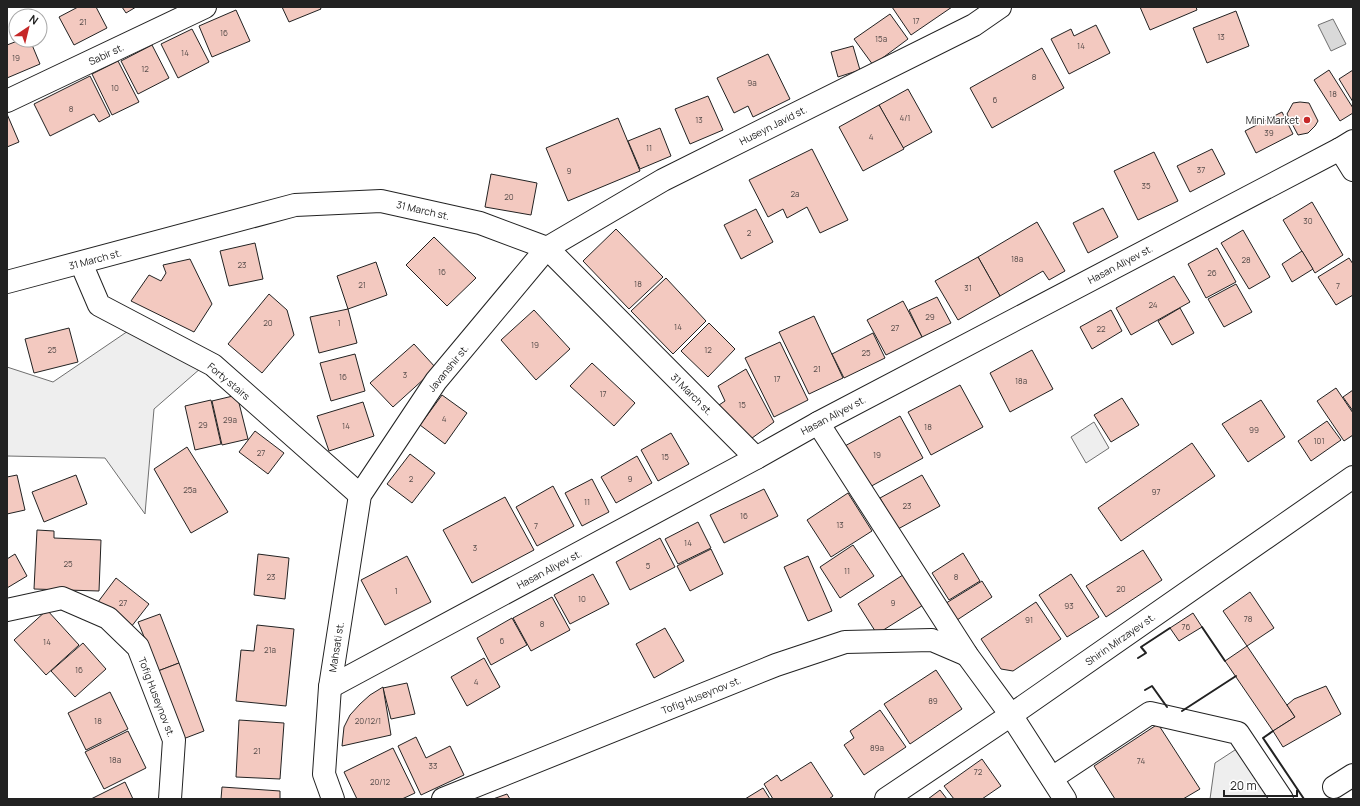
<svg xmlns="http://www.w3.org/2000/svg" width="1360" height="806" viewBox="0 0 1360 806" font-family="Manrope,sans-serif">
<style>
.green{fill:#eee;stroke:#6f6f6f}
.water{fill:#d9d9d9;stroke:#6f6f6f}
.building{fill:#f3c9c0;stroke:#222}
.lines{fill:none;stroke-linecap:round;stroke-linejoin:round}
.minor-casing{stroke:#222;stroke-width:24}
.minor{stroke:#fff;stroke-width:22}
.wall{stroke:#222;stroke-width:2}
.poi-dot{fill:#c62828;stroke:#fff;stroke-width:1.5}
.labels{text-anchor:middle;stroke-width:3;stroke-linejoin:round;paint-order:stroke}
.number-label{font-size:8px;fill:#564c4a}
.street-label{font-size:10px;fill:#222;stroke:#fff}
.poi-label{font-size:10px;fill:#222;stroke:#fff;text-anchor:end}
</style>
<rect width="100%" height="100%" fill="#fff"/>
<!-- green -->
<g class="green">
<path d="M131,329L201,368L154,409L145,514L105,458L7,456V367L53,382Z"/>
<path d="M1094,422L1109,448L1086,463L1071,437Z"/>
<path d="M1238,748L1272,799H1210L1215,763Z"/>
</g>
<!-- water -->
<path class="water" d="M1333,19L1346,44L1331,51L1318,25Z"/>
<!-- building -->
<g class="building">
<path d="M78,7H96L107,28L74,45L59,17Z"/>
<path d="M122,7H136L126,13Z"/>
<path d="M282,7H320L321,9L289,22Z"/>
<path d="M892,7H952L911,35Z"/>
<path d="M1140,7H1196L1197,10L1150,30Z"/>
<path d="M236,10L250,41L212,57L199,26Z"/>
<path d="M1236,11L1249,46L1207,63L1193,28Z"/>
<path d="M890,14L908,39L873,65L854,39Z"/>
<path d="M1096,25L1110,53L1069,74L1051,39L1071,29L1074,36Z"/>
<path d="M192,29L209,62L178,78L161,44Z"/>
<path d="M20,40H30L40,64L7,78V45Z"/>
<path d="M152,45L169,78L138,94L121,61Z"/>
<path d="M853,46L860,70L838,77L831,52Z"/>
<path d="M1042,48L1064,88L992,128L970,88Z"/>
<path d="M768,54L790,99L753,117L748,106L734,113L717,78Z"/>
<path d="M118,61L139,102L112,115L92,74Z"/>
<path d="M1329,70L1353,108V113L1340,121L1314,80Z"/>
<path d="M1353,70V102L1339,79Z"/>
<path d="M90,76L110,116L99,122L94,114L50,136L34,104Z"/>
<path d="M908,89L932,132L903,148L879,105Z"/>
<path d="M708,96L723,130L690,144L675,109Z"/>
<path d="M1300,102L1309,103L1318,121L1315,126L1308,133L1298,135L1287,114L1293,103Z"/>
<path d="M879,105L904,149L863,171L839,127Z"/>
<path d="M1282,112L1293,134L1256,153L1245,131Z"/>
<path d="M7,114L19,142L7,147Z"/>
<path d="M618,118L640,171L568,201L546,148Z"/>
<path d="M660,128L671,156L640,169L628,141Z"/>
<path d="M812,149L848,220L820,233L807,207L787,218L783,209L768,217L749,180Z"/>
<path d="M1212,149L1225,174L1190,192L1177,166Z"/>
<path d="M1154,152L1178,201L1138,220L1114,171Z"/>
<path d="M491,174L537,183L531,215L485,207Z"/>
<path d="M1312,202L1343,255L1315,273L1283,220Z"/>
<path d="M1103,208L1118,237L1088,253L1073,223Z"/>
<path d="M756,209L773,242L741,259L724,225Z"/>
<path d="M1037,222L1065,271L1049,280L1043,271L1000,296L978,257Z"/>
<path d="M616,229L663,277L629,309L583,261Z"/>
<path d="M1243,230L1270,277L1249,289L1221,243Z"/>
<path d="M434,237L476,278L447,306L406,265Z"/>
<path d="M255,243L263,279L229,286L220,251Z"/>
<path d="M1217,248L1236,282L1206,298L1188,264Z"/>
<path d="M1302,251L1313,269L1292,282L1282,264Z"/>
<path d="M978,257L1000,296L958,320L935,281Z"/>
<path d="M1349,258L1353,264V295L1336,305L1318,277Z"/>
<path d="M190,259L212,304L194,332L131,301L149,275L161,281L166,273L163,265Z"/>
<path d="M376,262L387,295L348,309L337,276Z"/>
<path d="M1174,276L1190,302L1131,335L1116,308Z"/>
<path d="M666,278L706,321L673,354L631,311Z"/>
<path d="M1236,284L1252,312L1224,327L1208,299Z"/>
<path d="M269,294L287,310L294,335L262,373L228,344Z"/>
<path d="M937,297L951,323L922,337L909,310Z"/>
<path d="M903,301L922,337L886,355L867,320Z"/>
<path d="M1180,308L1194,333L1172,345L1158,321Z"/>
<path d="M348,309L357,343L319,353L310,317Z"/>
<path d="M534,310L570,349L536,380L501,340Z"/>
<path d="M1111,310L1122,331L1092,349L1080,327Z"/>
<path d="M814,316L843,378L809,394L779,332Z"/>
<path d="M709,323L735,349L708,377L681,351Z"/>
<path d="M69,328L78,362L34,373L25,339Z"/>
<path d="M873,333L885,358L844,378L832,354Z"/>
<path d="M780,342L808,400L774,417L745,358Z"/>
<path d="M414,344L436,368L393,407L370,383Z"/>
<path d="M1032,350L1053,389L1010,412L990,373Z"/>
<path d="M355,354L365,391L331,401L320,363Z"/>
<path d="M592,363L635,403L614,426L570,386Z"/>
<path d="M746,369L774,422L748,441L713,409L725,401L718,386Z"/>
<path d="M960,385L983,427L931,455L908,412Z"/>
<path d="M1336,388L1353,413V435L1344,441L1317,401Z"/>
<path d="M1353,390V411L1343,397Z"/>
<path d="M237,395L248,439L222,445L212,401Z"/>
<path d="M442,395L467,413L445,444L420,425Z"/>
<path d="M1122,398L1139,425L1111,442L1094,415Z"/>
<path d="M211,400L221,444L195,450L185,406Z"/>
<path d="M1261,400L1285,437L1248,462L1222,424Z"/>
<path d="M363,402L374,436L329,451L317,416Z"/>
<path d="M900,416L923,458L866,489L843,447Z"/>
<path d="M1327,421L1341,440L1311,461L1298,441Z"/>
<path d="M255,431L284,453L268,474L239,452Z"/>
<path d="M671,433L689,464L658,481L641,450Z"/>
<path d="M1192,443L1215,476L1121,541L1098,508Z"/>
<path d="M187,447L228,512L191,533L154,469Z"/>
<path d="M410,454L435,473L412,503L387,484Z"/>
<path d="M637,456L652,483L616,503L601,477Z"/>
<path d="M17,475L25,510L7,514V477Z"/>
<path d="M76,475L87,504L44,522L32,492Z"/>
<path d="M922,475L940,506L898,529L880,498Z"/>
<path d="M592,479L609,512L582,526L565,493Z"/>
<path d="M553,486L574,526L537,546L516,507Z"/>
<path d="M764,489L778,516L724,543L710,515Z"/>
<path d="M848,493L872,531L831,557L807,520Z"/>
<path d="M505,497L534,550L472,583L443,530Z"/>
<path d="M698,522L711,548L678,564L665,539Z"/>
<path d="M37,530L54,531V538L101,540L99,591L34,589Z"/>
<path d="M660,538L675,567L630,590L616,562Z"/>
<path d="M853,545L874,576L840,598L820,567Z"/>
<path d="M711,549L723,574L690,591L677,566Z"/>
<path d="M1143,550L1162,580L1106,617L1086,586Z"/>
<path d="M963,553L980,581L949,600L932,573Z"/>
<path d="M15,554L27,576L7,588V559Z"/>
<path d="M258,554L289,558L285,599L254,595Z"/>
<path d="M407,556L431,602L385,625L361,580Z"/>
<path d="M808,556L832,611L808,621L784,567Z"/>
<path d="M909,571L928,602L877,634L858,604Z"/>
<path d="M593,574L609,604L570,624L554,595Z"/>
<path d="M1071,574L1099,617L1067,637L1039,595Z"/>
<path d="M116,578L149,604L131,627L98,602Z"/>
<path d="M982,581L992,597L954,622L943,605Z"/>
<path d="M1250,592L1274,628L1247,646L1223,611Z"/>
<path d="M552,597L570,630L531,651L513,618Z"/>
<path d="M1036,602L1061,639L1013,671L1001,669L981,639Z"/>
<path d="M47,610L79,645L46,675L14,640Z"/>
<path d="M1193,613L1202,627L1179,641L1170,628Z"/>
<path d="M160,614L179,663L158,671L138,622Z"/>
<path d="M512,618L527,645L491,665L477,638Z"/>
<path d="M257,625L294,629L286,706L236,701L241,650L254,651Z"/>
<path d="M665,628L684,661L654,678L636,644Z"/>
<path d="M83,643L106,669L75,697L51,671Z"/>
<path d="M1247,646L1295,717L1273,731L1225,661Z"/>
<path d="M484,658L500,687L467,706L451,677Z"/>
<path d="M179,663L204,731L183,739L158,671Z"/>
<path d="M936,670L962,709L910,744L884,704Z"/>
<path d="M407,683L415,714L391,719L383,688Z"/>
<path d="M1326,686L1341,714L1283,747L1273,731L1295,717L1287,705L1294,699Z"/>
<path d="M383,687L391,735L342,746L344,727L350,715L360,704L370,695Z"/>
<path d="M110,692L128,729L86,750L68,713Z"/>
<path d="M880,710L906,747L864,775L844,745L854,738L850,731Z"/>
<path d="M239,720L284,723L280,779L236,777Z"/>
<path d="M1158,724L1200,789L1183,799H1115L1094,766Z"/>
<path d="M128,731L146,768L104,789L85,752Z"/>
<path d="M416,737L426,758L450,746L464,775L421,795L398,746Z"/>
<path d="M393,748L415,793L402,799H357L344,772Z"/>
<path d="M982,759L1001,786L982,799H954L944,786Z"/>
<path d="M811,762L833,796L829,799H773L764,784L777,775L781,781Z"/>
<path d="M125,782L133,799H91Z"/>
<path d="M222,787L280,791V799H221Z"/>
<path d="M763,788L770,799H745Z"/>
<path d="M940,790L947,799H928Z"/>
<path d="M507,794L510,799H493Z"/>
</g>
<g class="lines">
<defs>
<g id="minor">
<path d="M7,101L205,7"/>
<path d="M1340,149L1353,170"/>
<path d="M81,263L99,305L213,365L360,495"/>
<path d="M7,282L295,205L381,201L480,223L547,248L756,458"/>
<path d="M818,423L967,655L1011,715L1065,799"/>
<path d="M7,610L62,598L108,618L138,647L174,740L170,799"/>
<path d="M330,687L756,458L818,423L1340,149L1353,141"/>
<path d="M1052,778L1150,713L1238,733L1282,799"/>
<path d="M1334,787L1353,775"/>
<path d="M333,799L324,774L330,687L360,495L436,381L547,248L663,180L974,25L1000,7"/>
<path d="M443,799L776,665L845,642L932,640L967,655"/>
<path d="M886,799L1011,715L1353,477"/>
</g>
</defs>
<!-- minor casing -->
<use href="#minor" class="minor-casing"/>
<!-- minor -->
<use href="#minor" class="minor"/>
<!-- wall -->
<g class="wall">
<path d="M1202,627L1225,661"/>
<path d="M1138,658L1146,653L1141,647L1170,628"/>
<path d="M1145,690L1152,686L1167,707"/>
<path d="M1182,711L1236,676"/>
<path d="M1273,731L1263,738L1304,799"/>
</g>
</g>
<!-- markers -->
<circle class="poi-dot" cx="1307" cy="120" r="4"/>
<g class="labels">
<!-- number labels -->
<g class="number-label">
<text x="916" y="24">17</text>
<text x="83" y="25">21</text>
<text x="224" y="36">16</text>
<text x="1221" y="40">13</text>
<text x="881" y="42">15a</text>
<text x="1081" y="49">14</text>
<text x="185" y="56">14</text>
<text x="16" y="61">19</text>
<text x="145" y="72">12</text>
<text x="1034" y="80">8</text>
<text x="752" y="86">9a</text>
<text x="115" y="91">10</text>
<text x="1333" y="97">18</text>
<text x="995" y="103">6</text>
<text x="71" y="112">8</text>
<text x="905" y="121">4/1</text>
<text x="699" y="123">13</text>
<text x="1269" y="136">39</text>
<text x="871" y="140">4</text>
<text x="649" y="151">11</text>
<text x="1201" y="173">37</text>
<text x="569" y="174">9</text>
<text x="1146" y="189">35</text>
<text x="795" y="197">2a</text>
<text x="509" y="200">20</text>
<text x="1308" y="224">30</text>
<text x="749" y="236">2</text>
<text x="1017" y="262">18a</text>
<text x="1246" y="263">28</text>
<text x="242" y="268">23</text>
<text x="442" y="275">16</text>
<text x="1212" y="276">26</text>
<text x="638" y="287">18</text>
<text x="362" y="288">21</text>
<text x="1338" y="289">7</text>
<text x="968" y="291">31</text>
<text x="1153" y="308">24</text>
<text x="930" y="320">29</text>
<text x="268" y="326">20</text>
<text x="339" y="326">1</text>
<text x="678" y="330">14</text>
<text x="895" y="331">27</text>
<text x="1101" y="332">22</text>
<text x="535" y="348">19</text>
<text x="52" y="353">25</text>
<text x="708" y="353">12</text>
<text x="866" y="356">25</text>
<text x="817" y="372">21</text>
<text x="405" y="378">3</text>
<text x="343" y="380">16</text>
<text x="777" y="382">17</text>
<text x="1021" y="384">18a</text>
<text x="603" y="397">17</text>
<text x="742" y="408">15</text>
<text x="444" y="422">4</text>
<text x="230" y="423">29a</text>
<text x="203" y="428">29</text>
<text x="346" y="429">14</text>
<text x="928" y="430">18</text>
<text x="1254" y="433">99</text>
<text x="1319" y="444">101</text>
<text x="261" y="456">27</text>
<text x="877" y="458">19</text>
<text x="665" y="460">15</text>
<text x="411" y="482">2</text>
<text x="630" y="482">9</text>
<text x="190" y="493">25a</text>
<text x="1156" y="495">97</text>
<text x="587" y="505">11</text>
<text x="907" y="509">23</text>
<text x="744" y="519">16</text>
<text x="840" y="528">13</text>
<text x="536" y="529">7</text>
<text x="688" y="546">14</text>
<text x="475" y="551">3</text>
<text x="68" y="567">25</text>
<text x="648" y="569">5</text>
<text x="847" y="574">11</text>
<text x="271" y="580">23</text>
<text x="956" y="580">8</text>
<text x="1121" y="592">20</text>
<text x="396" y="594">1</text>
<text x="582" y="602">10</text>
<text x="123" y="606">27</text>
<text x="893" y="606">9</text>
<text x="1069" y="609">93</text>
<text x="1248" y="622">78</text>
<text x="1029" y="623">91</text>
<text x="542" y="627">8</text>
<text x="1186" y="630">76</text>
<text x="502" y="644">6</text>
<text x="47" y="645">14</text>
<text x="270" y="653">21a</text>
<text x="79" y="673">16</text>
<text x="476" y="685">4</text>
<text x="933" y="704">89</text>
<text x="98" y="724">18</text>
<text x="368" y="724">20/12/1</text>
<text x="877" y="751">89a</text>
<text x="257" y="754">21</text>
<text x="115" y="763">18a</text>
<text x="1141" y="764">74</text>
<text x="433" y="769">33</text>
<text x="978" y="775">72</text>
<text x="380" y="785">20/12</text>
</g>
<!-- street labels -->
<g class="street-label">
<text transform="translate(106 54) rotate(-25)" y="4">Sabir st.</text>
<text transform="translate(773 125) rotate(-27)" y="4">Huseyn Javid st.</text>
<text transform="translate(423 210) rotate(13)" y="4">31 March st.</text>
<text transform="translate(95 259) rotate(-15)" y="4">31 March st.</text>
<text transform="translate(1120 264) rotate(-28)" y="4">Hasan Aliyev st.</text>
<text transform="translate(448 368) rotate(-51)" y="4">Javanshir st.</text>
<text transform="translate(229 381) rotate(40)" y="4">Forty stairs</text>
<text transform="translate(692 394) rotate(45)" y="4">31 March st.</text>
<text transform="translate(833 415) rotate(-28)" y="4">Hasan Aliyev st.</text>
<text transform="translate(549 569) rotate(-28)" y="4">Hasan Aliyev st.</text>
<text transform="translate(1120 639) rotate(-35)" y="4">Shirin Mirzayev st.</text>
<text transform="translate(336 647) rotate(-81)" y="4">Mahsati st.</text>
<text transform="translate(701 695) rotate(-22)" y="4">Tofig Huseynov st.</text>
<text transform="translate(157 697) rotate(69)" y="4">Tofig Huseynov st.</text>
</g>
<!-- poi labels -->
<g class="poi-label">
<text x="1299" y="124">Mini Market</text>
</g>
</g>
<!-- border -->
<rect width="1360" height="806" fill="none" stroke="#222222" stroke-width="16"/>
<!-- north arrow -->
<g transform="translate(28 28) rotate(35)"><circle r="19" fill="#ffffff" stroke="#a7a7a7"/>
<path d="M0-3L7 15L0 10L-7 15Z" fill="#c62828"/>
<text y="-6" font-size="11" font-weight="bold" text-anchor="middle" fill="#222222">N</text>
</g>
<!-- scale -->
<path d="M1224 790v6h73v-6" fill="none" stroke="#222222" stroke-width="2"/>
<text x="1230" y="790" font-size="12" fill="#222222" stroke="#ffffff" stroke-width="3" paint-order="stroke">20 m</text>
</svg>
